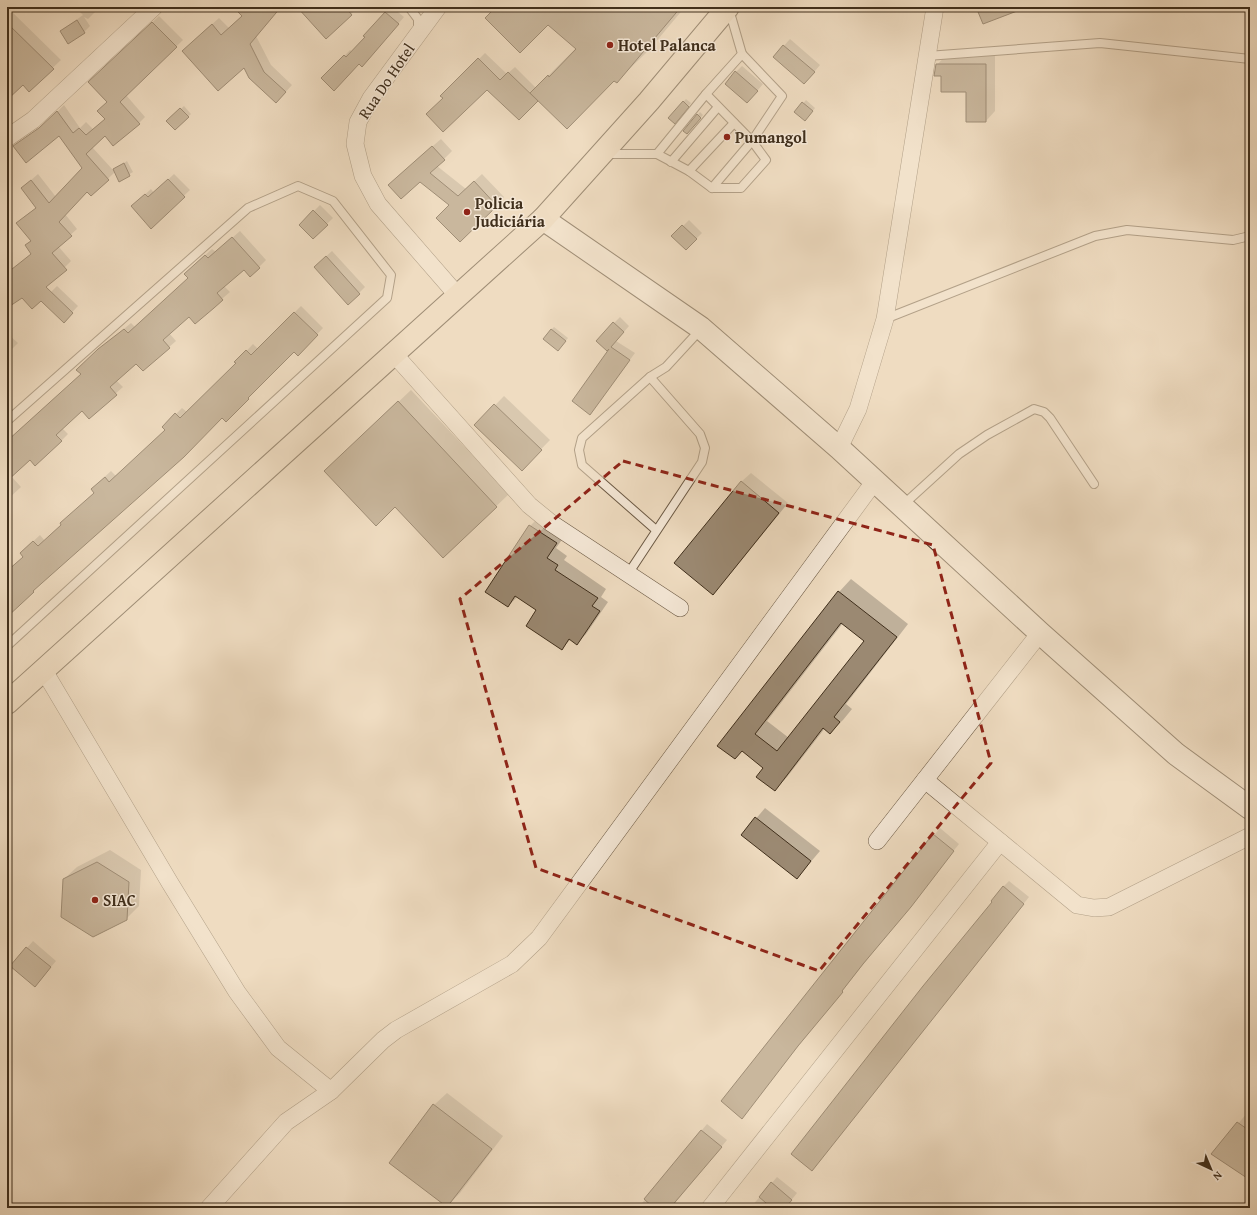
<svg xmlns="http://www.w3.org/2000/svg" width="1257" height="1215" viewBox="0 0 1257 1215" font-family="'Gentium Book Plus',serif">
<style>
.shadow{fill:#0003;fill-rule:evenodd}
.building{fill:#9b8972;stroke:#402f1c;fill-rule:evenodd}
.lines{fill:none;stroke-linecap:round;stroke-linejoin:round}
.lane-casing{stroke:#6c5a45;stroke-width:10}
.street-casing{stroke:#6c5a45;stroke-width:18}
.secondary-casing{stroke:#402f1c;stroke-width:24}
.primary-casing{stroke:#402f1c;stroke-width:24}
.lane{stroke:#f5e8d7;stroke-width:8}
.street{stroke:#f5e8d7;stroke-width:17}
.secondary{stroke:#f5e8d7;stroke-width:22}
.primary{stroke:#efdcc1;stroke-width:22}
.marked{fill:none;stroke:#8f2418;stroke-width:3;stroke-dasharray:8 5;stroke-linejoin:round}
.poi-dot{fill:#8f2418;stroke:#f5e8d7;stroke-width:1.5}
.labels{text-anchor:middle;stroke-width:3;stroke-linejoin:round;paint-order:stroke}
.poi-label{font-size:16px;font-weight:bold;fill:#402f1c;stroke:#f5e8d7;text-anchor:start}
.street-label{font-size:16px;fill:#402f1c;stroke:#f5e8d7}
</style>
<rect width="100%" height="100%" fill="#efdcc1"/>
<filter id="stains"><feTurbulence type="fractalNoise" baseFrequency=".005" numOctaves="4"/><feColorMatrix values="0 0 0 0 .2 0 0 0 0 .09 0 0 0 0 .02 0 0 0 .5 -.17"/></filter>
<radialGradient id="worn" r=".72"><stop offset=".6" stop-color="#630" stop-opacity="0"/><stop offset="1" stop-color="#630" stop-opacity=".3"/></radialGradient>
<!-- shadow -->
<g class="shadow">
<path d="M7,7L61,60L29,90L23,83L7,99Z"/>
<path d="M75,7H106L102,11L99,8L88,19L84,17L90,26L84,32L61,31L83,15Z"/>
<path d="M234,7H281L256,36L271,65L292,85L283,95L244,67L190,44L219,18L229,28L243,15Z"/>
<path d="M309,7H359L351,14Z"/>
<path d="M392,7L404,17L368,60L323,78L350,50L353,52L366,37L364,35Z"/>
<path d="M497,7H685L649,50L616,82L614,80L538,99L519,119L487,89L444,98L442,96L485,53L507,74L515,67L536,88L576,48L548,24Z"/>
<path d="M159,16L183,40L126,95L145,117L139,123L105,135L92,147L113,170L127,161L133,172L119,180L115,172L91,195L87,191L65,214L77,229L58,246L71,261L65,267L7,307V270L11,267L12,269L32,254L26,245L31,240L24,217L37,207L22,188L38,174L56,197L83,168L60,135L14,146L47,122L64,105L80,128L86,122L93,129L105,119L108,102L96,76Z"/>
<path d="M790,39L820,65L810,77L774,57Z"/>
<path d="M946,55H995V111L986,121L967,91L942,75L937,65Z"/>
<path d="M742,66L763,84L753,96L736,72Z"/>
<path d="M686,99L691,103L677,120L683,102Z"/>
<path d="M806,100L815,108L808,117L796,112Z"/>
<path d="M184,106L191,114L175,129L168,121Z"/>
<path d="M700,112L703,115L690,130L685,131Z"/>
<path d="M441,139L452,151L437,166L466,189L482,174L504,197L460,241L450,205L420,181L397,177Z"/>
<path d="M174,174L190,190L151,227L138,201L151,189L154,193Z"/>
<path d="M320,205L333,218L313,238L300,225Z"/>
<path d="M689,220L702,233L686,249L673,236Z"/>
<path d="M240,231L266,260L259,267L244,269L224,286L230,292L195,322L189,315L169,333L176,341L143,370L136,362L116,380L123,387L89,417L82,409L62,428L68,434L61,441L30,458L11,476L21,487L7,500V441L82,374L107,343L131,323L135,327L189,278L192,267L212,249L216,252Z"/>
<path d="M332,251L365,287L359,293L321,261Z"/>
<path d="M57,286L78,306L63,322L42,301Z"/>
<path d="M301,306L323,328L298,355L294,351L253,391L254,392L226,421L222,417L39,584L33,592L7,612V572L24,557L27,547L40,535L45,541L95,492L98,483L111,471L116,476L166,430L163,427L182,408L187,412L237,363L236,362L253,344L258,349Z"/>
<path d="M620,317L629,326L616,341L635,353L590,414L573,401L612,346L614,323Z"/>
<path d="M554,327L568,338L561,347L551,330Z"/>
<path d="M9,335L18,343L7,354V337Z"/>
<path d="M411,390L509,494L443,557L396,506L338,459Z"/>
<path d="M504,396L550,440L522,469L476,425Z"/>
<path d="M751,473L788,503L722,584L741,482Z"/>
<path d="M539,517L566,534L556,548L567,556L564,560L606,589L601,597L608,602L586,634L577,643L571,639L562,648L538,610L517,597L508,606L530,526Z"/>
<path d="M851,579L908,624L846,704L852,709L843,720L830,732L825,728L787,777L775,790L764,768L742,750L839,592ZM843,623L865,641L789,738L767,721Z"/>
<path d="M765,808L820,851L797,878L742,835Z"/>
<path d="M940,828L959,844L742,1117L723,1101Z"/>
<path d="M110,850L141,870L139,906L126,919L64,879L77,867Z"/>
<path d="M1009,881L1029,897L812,1170L1003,887Z"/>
<path d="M33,941L56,961L35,986L11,966Z"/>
<path d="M447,1093L503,1136L460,1193L447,1206L434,1105Z"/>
<path d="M1247,1113L1250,1115V1179L1213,1154Z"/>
<path d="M707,1124L727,1140L671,1208H638Z"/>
<path d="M777,1177L797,1193L785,1208H750Z"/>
</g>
<!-- building -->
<g class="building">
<path d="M233,7H281L250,44L264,72L286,92L276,103L249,78L244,68L218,91L182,51L212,24L221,35L242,16Z"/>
<path d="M297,7H345L352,15L326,39Z"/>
<path d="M496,7H681L617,83L614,81L567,129L530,93L548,75L549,77L576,49L548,25L520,53L485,18Z"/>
<path d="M976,7H1024L1025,8L983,24Z"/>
<path d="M385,12L399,24L362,67L359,64L334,91L321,78L344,55L346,57L365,37L363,36Z"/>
<path d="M77,20L85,33L68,44L60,31Z"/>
<path d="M152,22L177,47L120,102L140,124L113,146L105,136L86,154L109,180L91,196L87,192L59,222L72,236L52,253L67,270L46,287L73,313L64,323L41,301L32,309L22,298L7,308V273L31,254L25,245L31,241L16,223L36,208L21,188L31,180L49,203L82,168L59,136L26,163L13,146L39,128L57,111L73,133L79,128L86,135L105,119L97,111L107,102L88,82Z"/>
<path d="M7,23L54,69L29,92L23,85L7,100Z"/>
<path d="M783,45L815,72L804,84L773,57Z"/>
<path d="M478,58L500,80L508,72L538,101L519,120L487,90L443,132L426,114L443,98L440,96Z"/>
<path d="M936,64H986V122H966V92H941V76H934Z"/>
<path d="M735,71L758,91L747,103L725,84Z"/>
<path d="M683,101L689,107L675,124L668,118Z"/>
<path d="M802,102L813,111L805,121L794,112Z"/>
<path d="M180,108L189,117L175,130L166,121Z"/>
<path d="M697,114L701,118L687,134L683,131Z"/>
<path d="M432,146L445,160L430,173L458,196L474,181L497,206L460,242L436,218L449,205L420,182L401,199L388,185Z"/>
<path d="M124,163L130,176L119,182L113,169Z"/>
<path d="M168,179L185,197L151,229L131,206L145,194L148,197Z"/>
<path d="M313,210L328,225L313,239L299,225Z"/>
<path d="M682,225L697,239L686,250L671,236Z"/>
<path d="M232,237L260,268L250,277L244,270L217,293L223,300L214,308L195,324L189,317L163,340L170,348L143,371L136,364L110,387L117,395L89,419L82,411L56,435L62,441L35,466L30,460L7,481V441L81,374L76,370L98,349L124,329L128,333L188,278L184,274L205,255L208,258Z"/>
<path d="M326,256L360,294L348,305L314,267Z"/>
<path d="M294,312L318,335L298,356L294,352L248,398L249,399L226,422L222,418L184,457L33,591L34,592L7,617V571L23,557L20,553L33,541L38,546L61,525L60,523L94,493L91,489L105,477L109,482L165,430L162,427L175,413L180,418L236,363L234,362L246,350L251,355Z"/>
<path d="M613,322L624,332L611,347L630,360L590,415L572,401L609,349L607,351L596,341Z"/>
<path d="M551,329L566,341L558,351L543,339Z"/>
<path d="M398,401L497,507L443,558L395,507L376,526L324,471Z"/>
<path d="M494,404L542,450L522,471L474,425Z"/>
<path d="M741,481L779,513L713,595L674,563Z"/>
<path d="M529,525L557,543L547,558L558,565L555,570L598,598L592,606L600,611L577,645L569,639L562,650L526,626L536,610L515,596L508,607L485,592Z"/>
<path d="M838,591L897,637L834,717L840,722L830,734L823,728L775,791L756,777L763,768L742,751L735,759L717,746ZM841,623L864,641L777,751L755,734Z"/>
<path d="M755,817L811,861L797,879L741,835Z"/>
<path d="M933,834L954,851L911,907L863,964L842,991L843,992L798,1046L742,1119L721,1101Z"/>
<path d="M97,862L129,882L127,920L93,937L61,917L63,879Z"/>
<path d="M1003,886L1024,904L812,1171L791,1154L923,986L992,902L991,901Z"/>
<path d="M26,947L51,967L35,987L10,966Z"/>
<path d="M433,1104L492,1149L447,1207L389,1163Z"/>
<path d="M1237,1122L1250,1131V1180L1211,1154Z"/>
<path d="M701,1130L722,1147L670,1208H654L644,1199Z"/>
<path d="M771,1182L792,1200L785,1208H772L759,1197Z"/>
</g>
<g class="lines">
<defs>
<g id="lane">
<path d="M409,7L418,19V31"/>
<path d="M927,56L1100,43L1250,59"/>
<path d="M706,94L752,141L766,160L741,188H712"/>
<path d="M607,154H657L706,94L742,54L729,9"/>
<path d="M657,154L689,171L712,188L752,141L782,96L742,54"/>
<path d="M671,162L718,107"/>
<path d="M689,171L734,123"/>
<path d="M885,319L1095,236L1127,230L1233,240L1250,236"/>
<path d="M7,421L248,208L298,186L333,201L391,275L387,298L7,646"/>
<path d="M903,505L959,454L987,435L1034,409L1044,412L1050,418L1094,484"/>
<path d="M656,530L582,465L579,450L582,438L650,377L666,367L701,329"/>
<path d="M628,574L702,462L705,448L700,434L650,377"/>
</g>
<g id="street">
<path d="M438,7L371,98L358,122L355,144L363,176L378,204L458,296"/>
<path d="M7,138L33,120L154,7"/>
<path d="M394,354L529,505L551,523L680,608"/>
<path d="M839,448L858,409L885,319L935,7"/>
<path d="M43,669L170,883L237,992L278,1048L331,1091"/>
<path d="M925,780L1077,905L1094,908L1109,907L1250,836"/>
<path d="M877,841L1040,633"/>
<path d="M209,1208L286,1122L331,1091L383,1040L396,1030L512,964L539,938L874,482"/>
<path d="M710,1208L1000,842"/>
</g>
<path id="secondary" d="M543,219L701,328L839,448L1040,633L1176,754L1250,808"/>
<path id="primary" d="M7,703L543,219L649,101L728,7"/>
</defs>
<!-- lane casing -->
<use href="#lane" class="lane-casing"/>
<!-- street casing -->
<use href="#street" class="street-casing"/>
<!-- secondary casing -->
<use href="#secondary" class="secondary-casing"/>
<!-- primary casing -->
<use href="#primary" class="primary-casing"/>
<!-- lane -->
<use href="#lane" class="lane"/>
<!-- street -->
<use href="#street" class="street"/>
<!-- secondary -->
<use href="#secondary" class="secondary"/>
<!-- primary -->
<use href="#primary" class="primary"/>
</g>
<!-- marked area -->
<path d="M0 0H1257V1215H0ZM623,461L933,545L991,763L819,971L536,868L460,599Z" fill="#efdcc1" fill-opacity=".55" fill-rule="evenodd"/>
<path class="marked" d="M623,461L933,545L991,763L819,971L536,868L460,599Z"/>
<!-- markers -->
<g class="poi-dot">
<circle cx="610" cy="45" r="4"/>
<circle cx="727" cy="137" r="4"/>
<circle cx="467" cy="212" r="4"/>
<circle cx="95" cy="900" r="4"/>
</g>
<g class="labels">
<!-- poi labels -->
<g class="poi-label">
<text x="618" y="51">Hotel Palanca</text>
<text x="735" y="143">Pumangol</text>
<text x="475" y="209">Policia<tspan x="475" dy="18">Judiciária</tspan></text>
<text x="103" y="906">SIAC</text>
</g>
<!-- street labels -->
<g class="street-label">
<text transform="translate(386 81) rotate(-56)" y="6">Rua Do Hotel</text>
</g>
</g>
<!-- margin -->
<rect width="1257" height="1215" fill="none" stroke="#efdcc1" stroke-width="24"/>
<rect x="8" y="8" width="1241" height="1199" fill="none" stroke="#402f1c" stroke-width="2"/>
<rect x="12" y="12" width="1233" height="1191" fill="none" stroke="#402f1c"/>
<!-- north arrow -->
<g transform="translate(1211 1169) rotate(136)" stroke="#f5e8d7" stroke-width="3" paint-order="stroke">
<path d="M0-3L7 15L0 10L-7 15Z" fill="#402f1c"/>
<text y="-6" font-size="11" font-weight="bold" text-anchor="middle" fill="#402f1c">N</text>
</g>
<rect width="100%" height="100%" filter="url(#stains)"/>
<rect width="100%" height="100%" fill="url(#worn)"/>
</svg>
